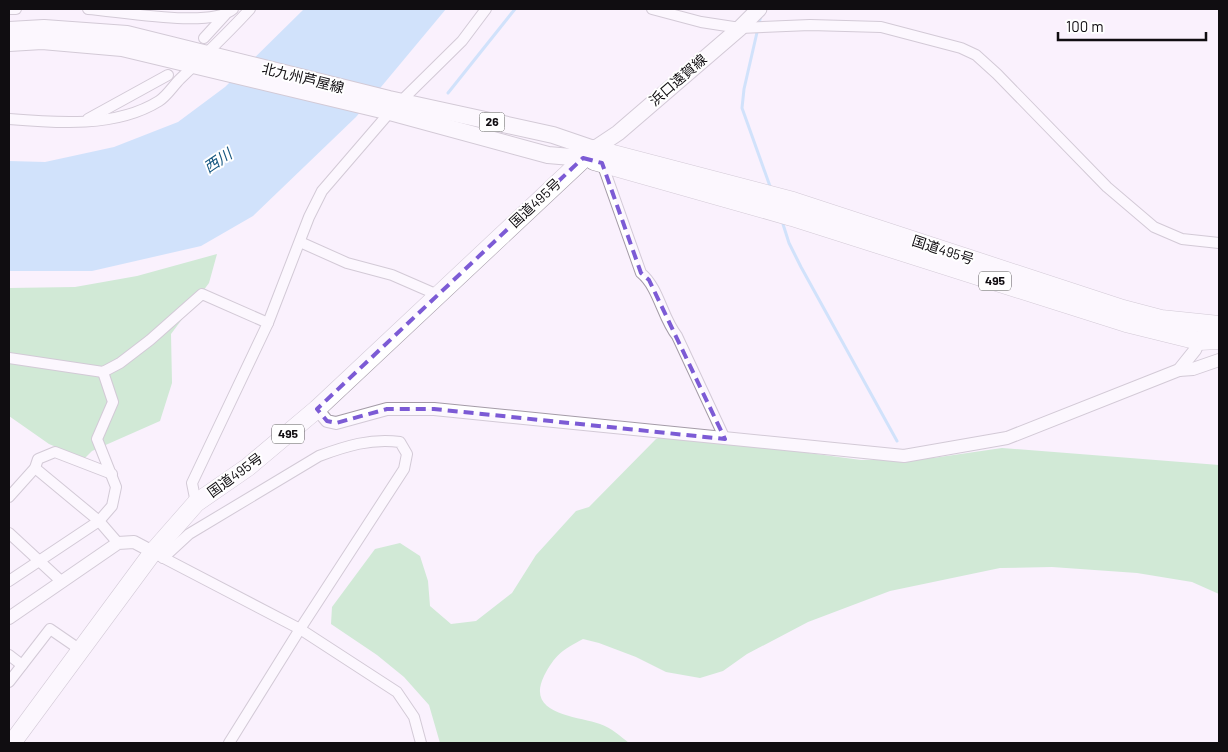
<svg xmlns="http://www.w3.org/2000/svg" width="1228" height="752" viewBox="0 0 1228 752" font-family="Barlow,'Noto Sans JP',sans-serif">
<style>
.green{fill:#9fe0a7}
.water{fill:#a0d1f8}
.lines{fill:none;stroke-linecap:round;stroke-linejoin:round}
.stream{stroke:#a0d1f8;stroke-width:3}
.minor-casing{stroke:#a49ba7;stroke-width:12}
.tertiary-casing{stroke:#a49ba7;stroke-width:14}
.secondary-casing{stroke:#a49ba7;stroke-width:17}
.primary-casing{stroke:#a49ba7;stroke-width:18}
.trunk-casing{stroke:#a49ba7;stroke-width:19}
.minor{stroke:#fff;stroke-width:10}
.tertiary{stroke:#fff;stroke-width:12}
.secondary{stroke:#fff;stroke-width:15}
.primary{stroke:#fff;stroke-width:16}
.trunk{stroke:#fff;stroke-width:18}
.marked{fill:none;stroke:#7c5bd5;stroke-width:4;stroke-dasharray:10 6;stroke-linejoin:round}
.labels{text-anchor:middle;stroke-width:4;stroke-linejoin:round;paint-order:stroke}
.shield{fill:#fff;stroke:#585658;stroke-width:1}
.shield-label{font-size:12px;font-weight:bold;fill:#100d11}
.street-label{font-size:14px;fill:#100d11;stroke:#fff}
.water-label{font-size:15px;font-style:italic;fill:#165780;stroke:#fff}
</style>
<rect width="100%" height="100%" fill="#faf1fd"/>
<!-- green -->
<g class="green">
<path d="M217,254L209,283L171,334L172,383L160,421L92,451L84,459L49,444L9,416V288L75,287L137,276Z"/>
<path d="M668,434L861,460L933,458L1002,448L1219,465V594L1192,582L1137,573L1052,567L1000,568L890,591L808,622L747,654L723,671L700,678L666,672L636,657L599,643L583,639C562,650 555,655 544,676C525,715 577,716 600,724C612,728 620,736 629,743H440L429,705L404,677L377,655L331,624L332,607L375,549L400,543L420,556L428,581L430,606L451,624L476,621L512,593L536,555L576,511L589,507L656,439Z"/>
</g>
<!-- water -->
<path class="water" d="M304,9H446L356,117L253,216L201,246L92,271H9V161L45,162L114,147L178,122L225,87Z"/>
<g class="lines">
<!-- stream -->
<g class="stream">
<path d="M761,15L744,89L742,108L771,189"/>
<path d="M448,93L515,9"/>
<path d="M782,221L789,243L801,267L897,441"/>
</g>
<defs>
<g id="minor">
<path d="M9,9H16"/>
<path d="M88,9C119,11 211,29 233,9"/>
<path d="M652,9L701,22L740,28L810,25L881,27L961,48L976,55L997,74L1107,187L1154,227L1182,239L1219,243"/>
<path d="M204,38L225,15"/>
<path d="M9,119C56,123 116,128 159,101C167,96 173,86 180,79C204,56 228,33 250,9"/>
<path d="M88,119L168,75"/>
<path d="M602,163L641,273C659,288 662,317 677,336L725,439"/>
<path d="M300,242L347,263L392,275L438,295"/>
<path d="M9,358L103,372L120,363L150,340L202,294L268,323"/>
<path d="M35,468L99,521L118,543"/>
<path d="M9,497L35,468L38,459L55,452L112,474"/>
<path d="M196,503L192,483L268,323L309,217L322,191L390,112L462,41L486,9"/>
<path d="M9,533L62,582"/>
<path d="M158,555L300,629L397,692L414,717L421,743"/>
<path d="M163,558L189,534L319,456C346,446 371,438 400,442L407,454L404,469L300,629L229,743"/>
<path d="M9,581L99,521L112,506L116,487L97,439L113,402L103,372"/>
<path d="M9,655L22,665"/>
<path d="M9,682L50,629L82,651"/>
</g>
<g id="tertiary">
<path d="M1179,370L1193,369L1219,360"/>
<path d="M317,409L327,421L336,423L387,409H434L904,456L1007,438L1179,370L1195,350L1199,341"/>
<path d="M9,618L118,543L134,542L153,552"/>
</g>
<path id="secondary" d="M594,149L618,133L740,28L759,9"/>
<g id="primary">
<path d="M9,30L44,28L127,34L389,99L553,135L594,149"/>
<path d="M9,43L42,41L122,48L390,112L548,155L583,158"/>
</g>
<g id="trunk">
<path d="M594,161L792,217L1126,323L1199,341L1219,340"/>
<path d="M12,743L153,552L196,503L248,467L317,409L594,149L793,201L1123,309L1161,319L1219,325"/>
</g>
</defs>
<!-- minor casing -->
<use href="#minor" class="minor-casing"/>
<!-- tertiary casing -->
<use href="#tertiary" class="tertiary-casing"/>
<!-- secondary casing -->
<use href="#secondary" class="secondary-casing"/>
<!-- primary casing -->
<use href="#primary" class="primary-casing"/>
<!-- trunk casing -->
<use href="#trunk" class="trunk-casing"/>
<!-- minor -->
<use href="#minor" class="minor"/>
<!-- tertiary -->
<use href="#tertiary" class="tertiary"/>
<!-- secondary -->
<use href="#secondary" class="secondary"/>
<!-- primary -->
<use href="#primary" class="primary"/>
<!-- trunk -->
<use href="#trunk" class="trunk"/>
</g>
<!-- marked area -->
<path d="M0 0H1228V752H0ZM583,158L602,163L641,273L649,280L725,439L434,409H387L336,423L327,421L317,409Z" fill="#faf1fd" fill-opacity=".55" fill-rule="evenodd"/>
<path class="marked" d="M583,158L602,163L641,273L649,280L725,439L434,409H387L336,423L327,421L317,409Z"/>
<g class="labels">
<!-- shield labels -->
<g class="shield">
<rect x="479.5" y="112.5" width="25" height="19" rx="4"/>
<rect x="979" y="271.5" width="32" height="19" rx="4"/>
<rect x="272" y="424.5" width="32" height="19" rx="4"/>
</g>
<g class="shield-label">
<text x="492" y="126">26</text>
<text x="995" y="285">495</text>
<text x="288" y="438">495</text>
</g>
<!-- street labels -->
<g class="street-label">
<text transform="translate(303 78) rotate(14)" y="5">北九州芦屋線</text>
<text transform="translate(678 80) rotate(-41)" y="5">浜口遠賀線</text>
<text transform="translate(535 203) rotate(-43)" y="5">国道495号</text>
<text transform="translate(943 250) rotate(18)" y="5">国道495号</text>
<text transform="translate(235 475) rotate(-36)" y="5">国道495号</text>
</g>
<!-- water labels -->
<g class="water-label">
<text transform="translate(218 161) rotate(-34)" y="5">西川</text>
</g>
</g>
<!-- border -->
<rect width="1228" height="752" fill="none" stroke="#100d11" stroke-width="20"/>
<!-- scale -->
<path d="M1058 32v8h148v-8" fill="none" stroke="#100d11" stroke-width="2.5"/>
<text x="1066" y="32" font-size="15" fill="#100d11" stroke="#ffffff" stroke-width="4" paint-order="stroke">100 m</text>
</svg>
